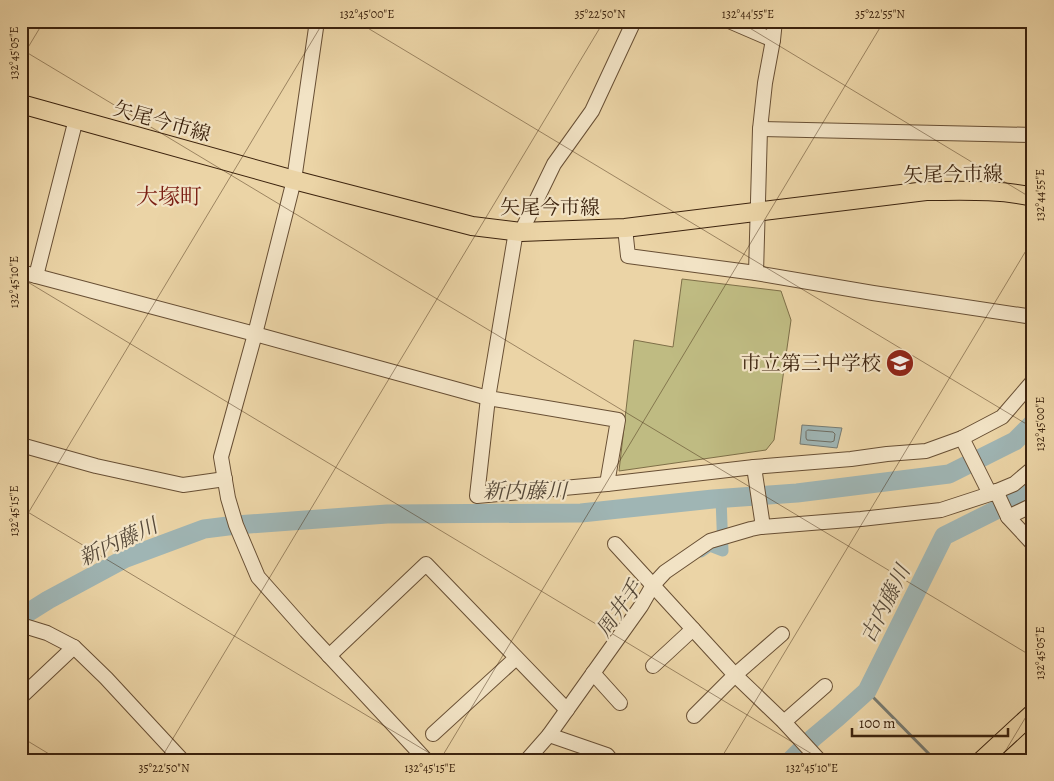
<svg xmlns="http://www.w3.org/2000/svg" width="1054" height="781" viewBox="0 0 1054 781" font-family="Alegreya,'Noto Serif JP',serif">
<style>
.green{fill:#bfbb82;stroke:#7e6f48}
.water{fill:#9fb5b4;stroke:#777b72}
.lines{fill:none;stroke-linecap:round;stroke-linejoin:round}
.shore{stroke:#6e6c61;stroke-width:1}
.stream{stroke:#777b72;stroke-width:3}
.canal{stroke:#9fb5b4;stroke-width:11}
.river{stroke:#9fb5b4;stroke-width:19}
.minor-casing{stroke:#684f34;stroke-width:16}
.major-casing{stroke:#3c230e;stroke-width:20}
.minor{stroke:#f2e3c5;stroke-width:14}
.major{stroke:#ebd4a6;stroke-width:18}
.ticks{fill:none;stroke:#3c230e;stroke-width:1;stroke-opacity:0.45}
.labels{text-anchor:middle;stroke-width:4.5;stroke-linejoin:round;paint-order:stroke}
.street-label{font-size:20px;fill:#3c230e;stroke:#f2e3c5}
.poi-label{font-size:20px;fill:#3c230e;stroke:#f2e3c5;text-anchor:end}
.water-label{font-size:21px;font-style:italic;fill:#554838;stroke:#f2e3c5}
.quarter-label{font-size:22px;fill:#7a1f14;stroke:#f2e3c5}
.neatline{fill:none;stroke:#3c230e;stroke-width:2}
.ticks-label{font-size:12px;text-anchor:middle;fill:#3c230e}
</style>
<rect width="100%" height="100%" fill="#ebd4a6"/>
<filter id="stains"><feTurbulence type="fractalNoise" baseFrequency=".004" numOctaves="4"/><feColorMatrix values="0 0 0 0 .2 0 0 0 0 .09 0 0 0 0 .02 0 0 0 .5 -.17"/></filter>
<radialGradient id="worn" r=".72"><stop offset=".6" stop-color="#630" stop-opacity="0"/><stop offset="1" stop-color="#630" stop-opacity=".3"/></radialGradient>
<!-- green -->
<path class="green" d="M682,279L781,291L791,320L774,440L766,450L619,471L634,340L673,347Z"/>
<!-- water -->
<path class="water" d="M802,425L842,428L837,448L800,444Z"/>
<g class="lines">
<!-- shore -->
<path class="shore" d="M808,430L833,432L835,434L834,441L831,442L807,440L806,438V432Z"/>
<!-- stream -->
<path class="stream" d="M867,691L935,760"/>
<!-- canal -->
<path class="canal" d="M701,552L710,546L723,551L721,498"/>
<!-- river -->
<g class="river">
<path d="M21,617L48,600L126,558L204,529L236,525L387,514L581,513L713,499L797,493L949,474L1015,441L1033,423"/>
<path d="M791,760L813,738L838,717L867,691L944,536L996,510L1033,489"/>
</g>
<defs>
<g id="minor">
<path d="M317,21L294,180L255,334L221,457L228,498L236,525L258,577L306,631L426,760"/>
<path d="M729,21L773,40"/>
<path d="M760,129L1033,135"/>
<path d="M625,228L628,256L756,273L873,293L1033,317"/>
<path d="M516,231L488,398L618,420L607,484"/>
<path d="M521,232L554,164L592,111L634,21"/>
<path d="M21,272L255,334L488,398L477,496L607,484L754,467L851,459L887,454L926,451L962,438L1002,417L1033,381"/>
<path d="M756,273L760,129L765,83L773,40L775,21"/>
<path d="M36,276L76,119"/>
<path d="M962,438L990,494"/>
<path d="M21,445L96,466L183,485L225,479"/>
<path d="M754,467L762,520L761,527"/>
<path d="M996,491L1008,517L1033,544"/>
<path d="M1008,517L1033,505"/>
<path d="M615,544L735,675L784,722L819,760"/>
<path d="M21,625L47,633L74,647L106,678L182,760"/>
<path d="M329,656L426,564L567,710"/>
<path d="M653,666L693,629"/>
<path d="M593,673L620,703"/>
<path d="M21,697L74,647"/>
<path d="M694,716L735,675L782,634"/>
<path d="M784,722L825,686"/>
<path d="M433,734L516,658"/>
<path d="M549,735L607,755L611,760"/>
<path d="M527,760L549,735L641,606L653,585L665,572L710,541L751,529L761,527L861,519L941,510L990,494L1014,484L1033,468"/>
</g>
<g id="major">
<path d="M21,104L294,180L472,226L521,232L625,228L926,191C961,191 999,189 1033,197"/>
<path d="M982,760L1033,713"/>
</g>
</defs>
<!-- minor casing -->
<use href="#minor" class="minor-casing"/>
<!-- major casing -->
<use href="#major" class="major-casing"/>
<!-- minor -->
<use href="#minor" class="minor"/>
<!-- major -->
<use href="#major" class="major"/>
</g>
<!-- ticks -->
<path class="ticks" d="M356,21L1033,428M738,21L1033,199M21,49L1033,657M21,59L44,21M21,278L822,760M21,508L441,760M21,525L324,21M21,737L59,760M160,760L604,21M440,760L884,21M720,760L1033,239M1000,760L1033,705"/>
<!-- icons -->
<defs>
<symbol id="school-disc" viewBox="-11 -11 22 22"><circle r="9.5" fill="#8f2418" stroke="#f2e3c5"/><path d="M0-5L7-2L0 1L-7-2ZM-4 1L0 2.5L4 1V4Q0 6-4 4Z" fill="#fff"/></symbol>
</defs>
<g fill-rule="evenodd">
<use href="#school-disc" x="884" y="347" width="32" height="32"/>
</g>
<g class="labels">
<!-- street labels -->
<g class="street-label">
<text transform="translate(162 121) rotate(16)" y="7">矢尾今市線</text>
<text transform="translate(953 174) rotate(-1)" y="7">矢尾今市線</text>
<text x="550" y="214">矢尾今市線</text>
</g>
<!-- poi labels -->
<g class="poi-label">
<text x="881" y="370">市立第三中学校</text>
</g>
<!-- water labels -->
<g class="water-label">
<text x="525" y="498">新内藤川</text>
<text transform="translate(118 542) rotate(-25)" y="7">新内藤川</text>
<text transform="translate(885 604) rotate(-63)" y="7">古内藤川</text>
<text transform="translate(619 609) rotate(-55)" y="7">周井手</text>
</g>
<!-- quarter labels -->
<g class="quarter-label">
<text x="169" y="204">大塚町</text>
</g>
</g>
<!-- margin -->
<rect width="1054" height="781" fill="none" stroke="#ebd4a6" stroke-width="55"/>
<!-- scale -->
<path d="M852 728v8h156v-8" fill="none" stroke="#3c230e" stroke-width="2.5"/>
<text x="859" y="728" font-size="15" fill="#3c230e" stroke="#f2e3c5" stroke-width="4" paint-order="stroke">100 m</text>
<rect x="28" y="28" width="998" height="726" class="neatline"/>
<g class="ticks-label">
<text x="367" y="18">132°45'00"E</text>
<text x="600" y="18">35°22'50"N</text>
<text x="748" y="18">132°44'55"E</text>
<text x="880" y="18">35°22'55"N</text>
<text transform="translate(14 53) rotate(-90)" y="4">132°45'05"E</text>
<text transform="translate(1040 195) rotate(-90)" y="4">132°44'55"E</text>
<text transform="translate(14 282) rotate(-90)" y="4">132°45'10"E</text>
<text transform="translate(1040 424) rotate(-90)" y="4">132°45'00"E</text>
<text transform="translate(14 511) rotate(-90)" y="4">132°45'15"E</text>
<text transform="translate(1040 653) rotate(-90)" y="4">132°45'05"E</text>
<text x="164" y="772">35°22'50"N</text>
<text x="430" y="772">132°45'15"E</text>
<text x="812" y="772">132°45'10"E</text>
</g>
<rect width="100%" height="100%" filter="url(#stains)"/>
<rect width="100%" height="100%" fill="url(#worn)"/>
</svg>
